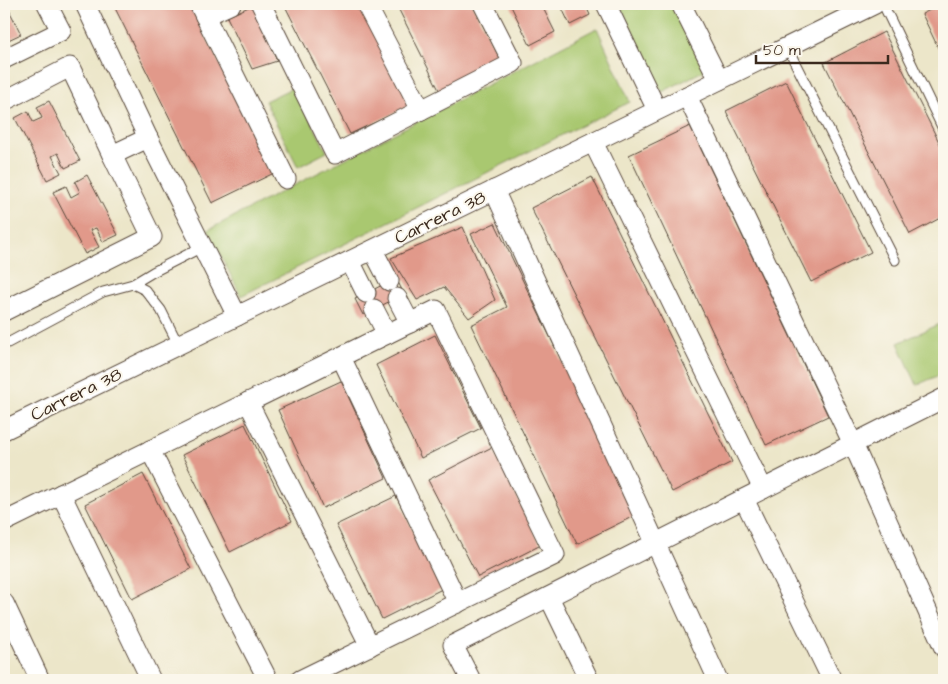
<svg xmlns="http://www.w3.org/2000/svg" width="948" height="684" viewBox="0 0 948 684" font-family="'Architects Daughter',sans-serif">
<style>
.green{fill:#a9c870;stroke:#727947}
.building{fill:#e1998a}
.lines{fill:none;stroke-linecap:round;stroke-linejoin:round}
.lane-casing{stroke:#564638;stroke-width:11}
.street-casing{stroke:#564638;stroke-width:21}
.lane{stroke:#fff;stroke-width:9}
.street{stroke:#fff;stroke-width:19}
.labels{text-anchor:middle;stroke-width:4;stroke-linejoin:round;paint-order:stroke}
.street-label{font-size:18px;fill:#3b2a1e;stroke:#fbf7ec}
</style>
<rect width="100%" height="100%" fill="#fbf7ec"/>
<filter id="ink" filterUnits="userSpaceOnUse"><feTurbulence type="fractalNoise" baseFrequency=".02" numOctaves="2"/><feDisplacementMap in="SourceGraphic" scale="10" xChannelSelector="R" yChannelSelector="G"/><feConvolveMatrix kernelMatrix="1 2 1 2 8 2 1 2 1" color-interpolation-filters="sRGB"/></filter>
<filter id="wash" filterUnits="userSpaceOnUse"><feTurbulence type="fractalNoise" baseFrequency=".0096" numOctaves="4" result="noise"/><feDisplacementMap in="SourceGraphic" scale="20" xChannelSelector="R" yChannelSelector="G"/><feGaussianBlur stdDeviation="1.12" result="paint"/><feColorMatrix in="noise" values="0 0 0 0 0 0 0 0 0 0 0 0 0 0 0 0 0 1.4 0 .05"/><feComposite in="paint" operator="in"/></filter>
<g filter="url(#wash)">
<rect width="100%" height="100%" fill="#ece6c9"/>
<!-- green -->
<g class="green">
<path d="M619,4H675L707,69L662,92Z"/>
<path d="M597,28L630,102L566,133L241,296L208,230Z"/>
<path d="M294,87L327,152L298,167L265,101Z"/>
<path d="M944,322V373L917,385L898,343Z"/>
</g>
<g id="blocks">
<!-- building -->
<g class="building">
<path d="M4,4H6L21,34L4,42Z"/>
<path d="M113,4H190L274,173L212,203Z"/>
<path d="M255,4L277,61L252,69L227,17Z"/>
<path d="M284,4H362L414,104L350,134Z"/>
<path d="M396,4H472L501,61L440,92Z"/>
<path d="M510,4H541L555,32L530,45Z"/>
<path d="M560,4H585L590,15L570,25Z"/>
<path d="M942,4H944V60L922,14Z"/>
<path d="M884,32L944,152V216L910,234L824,63Z"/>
<path d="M786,81L871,252L811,282L726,111Z"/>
<path d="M49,101L80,161L65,168L58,153L52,156L61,173L47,180L15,118L28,111L33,122L42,118L37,107Z"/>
<path d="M690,126L828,416L766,445L629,155Z"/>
<path d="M87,175L118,235L103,242L96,228L90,230L99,247L85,254L53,192L66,186L71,197L80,192L75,182Z"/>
<path d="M592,177L732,462L672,492L531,208Z"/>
<path d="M495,223L636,515L577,544L471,325L507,307L471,234Z"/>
<path d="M463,227L495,300L469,318L444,287L417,300L391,258Z"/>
<path d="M396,278L404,294L363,315L355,299Z"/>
<path d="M435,335L481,428L421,458L376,365Z"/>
<path d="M341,381L386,478L323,508L278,410Z"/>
<path d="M245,424L292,521L230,552L182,455Z"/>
<path d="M492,447L541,545L478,577L428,480Z"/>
<path d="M143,474L191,569L132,599L85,504Z"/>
<path d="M396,496L442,589L382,619L336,525Z"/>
</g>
</g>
</g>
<g filter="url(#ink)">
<use href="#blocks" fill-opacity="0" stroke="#564638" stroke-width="1"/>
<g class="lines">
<defs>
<g id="lane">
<path d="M883,4L944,131"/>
<path d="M787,47L895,260"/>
<path d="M133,284L153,272L202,247"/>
<path d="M4,345L103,292L133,284L145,290L161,310L178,344"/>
</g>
<g id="street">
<path d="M85,4L148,138L237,316"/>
<path d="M199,4L286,179"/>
<path d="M261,4L335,154L513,63L483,4"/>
<path d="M366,4L421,110"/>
<path d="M606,4L657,110"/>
<path d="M681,4L719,80"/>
<path d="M205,16L231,4"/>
<path d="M4,59L61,31L47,4"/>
<path d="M687,96L853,444L944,648"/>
<path d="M4,101L70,67L112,155L148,138"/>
<path d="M593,142L763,489"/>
<path d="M494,190L718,680"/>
<path d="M373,250L389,281"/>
<path d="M350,261L366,293"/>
<path d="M397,298L410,323"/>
<path d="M374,309L387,334"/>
<path d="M4,311L152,237L112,155"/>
<path d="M341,357L458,603"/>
<path d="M248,402L370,646"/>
<path d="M4,430L875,4"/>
<path d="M150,450L268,680"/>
<path d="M61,494L151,680"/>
<path d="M744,499L832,680"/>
<path d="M4,522L436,310L555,555L300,680"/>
<path d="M549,597L589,680"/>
<path d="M4,603L40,680"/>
<path d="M471,680L453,645L944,398"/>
</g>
</defs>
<!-- lane casing -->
<use href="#lane" class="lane-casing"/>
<!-- street casing -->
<use href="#street" class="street-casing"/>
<!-- lane -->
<use href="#lane" class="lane"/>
<!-- street -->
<use href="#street" class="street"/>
</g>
</g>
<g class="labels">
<!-- street labels -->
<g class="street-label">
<text transform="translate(440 217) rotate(-26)" y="6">Carrera 38</text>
<text transform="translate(76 394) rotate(-26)" y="6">Carrera 38</text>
</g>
</g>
<!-- margin -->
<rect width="948" height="684" fill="none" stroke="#fbf7ec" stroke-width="20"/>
<!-- scale -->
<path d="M756 55v8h132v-8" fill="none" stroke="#3b2a1e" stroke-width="2.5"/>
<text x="763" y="55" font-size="15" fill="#3b2a1e" stroke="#fbf7ec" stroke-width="4" paint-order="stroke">50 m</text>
</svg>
